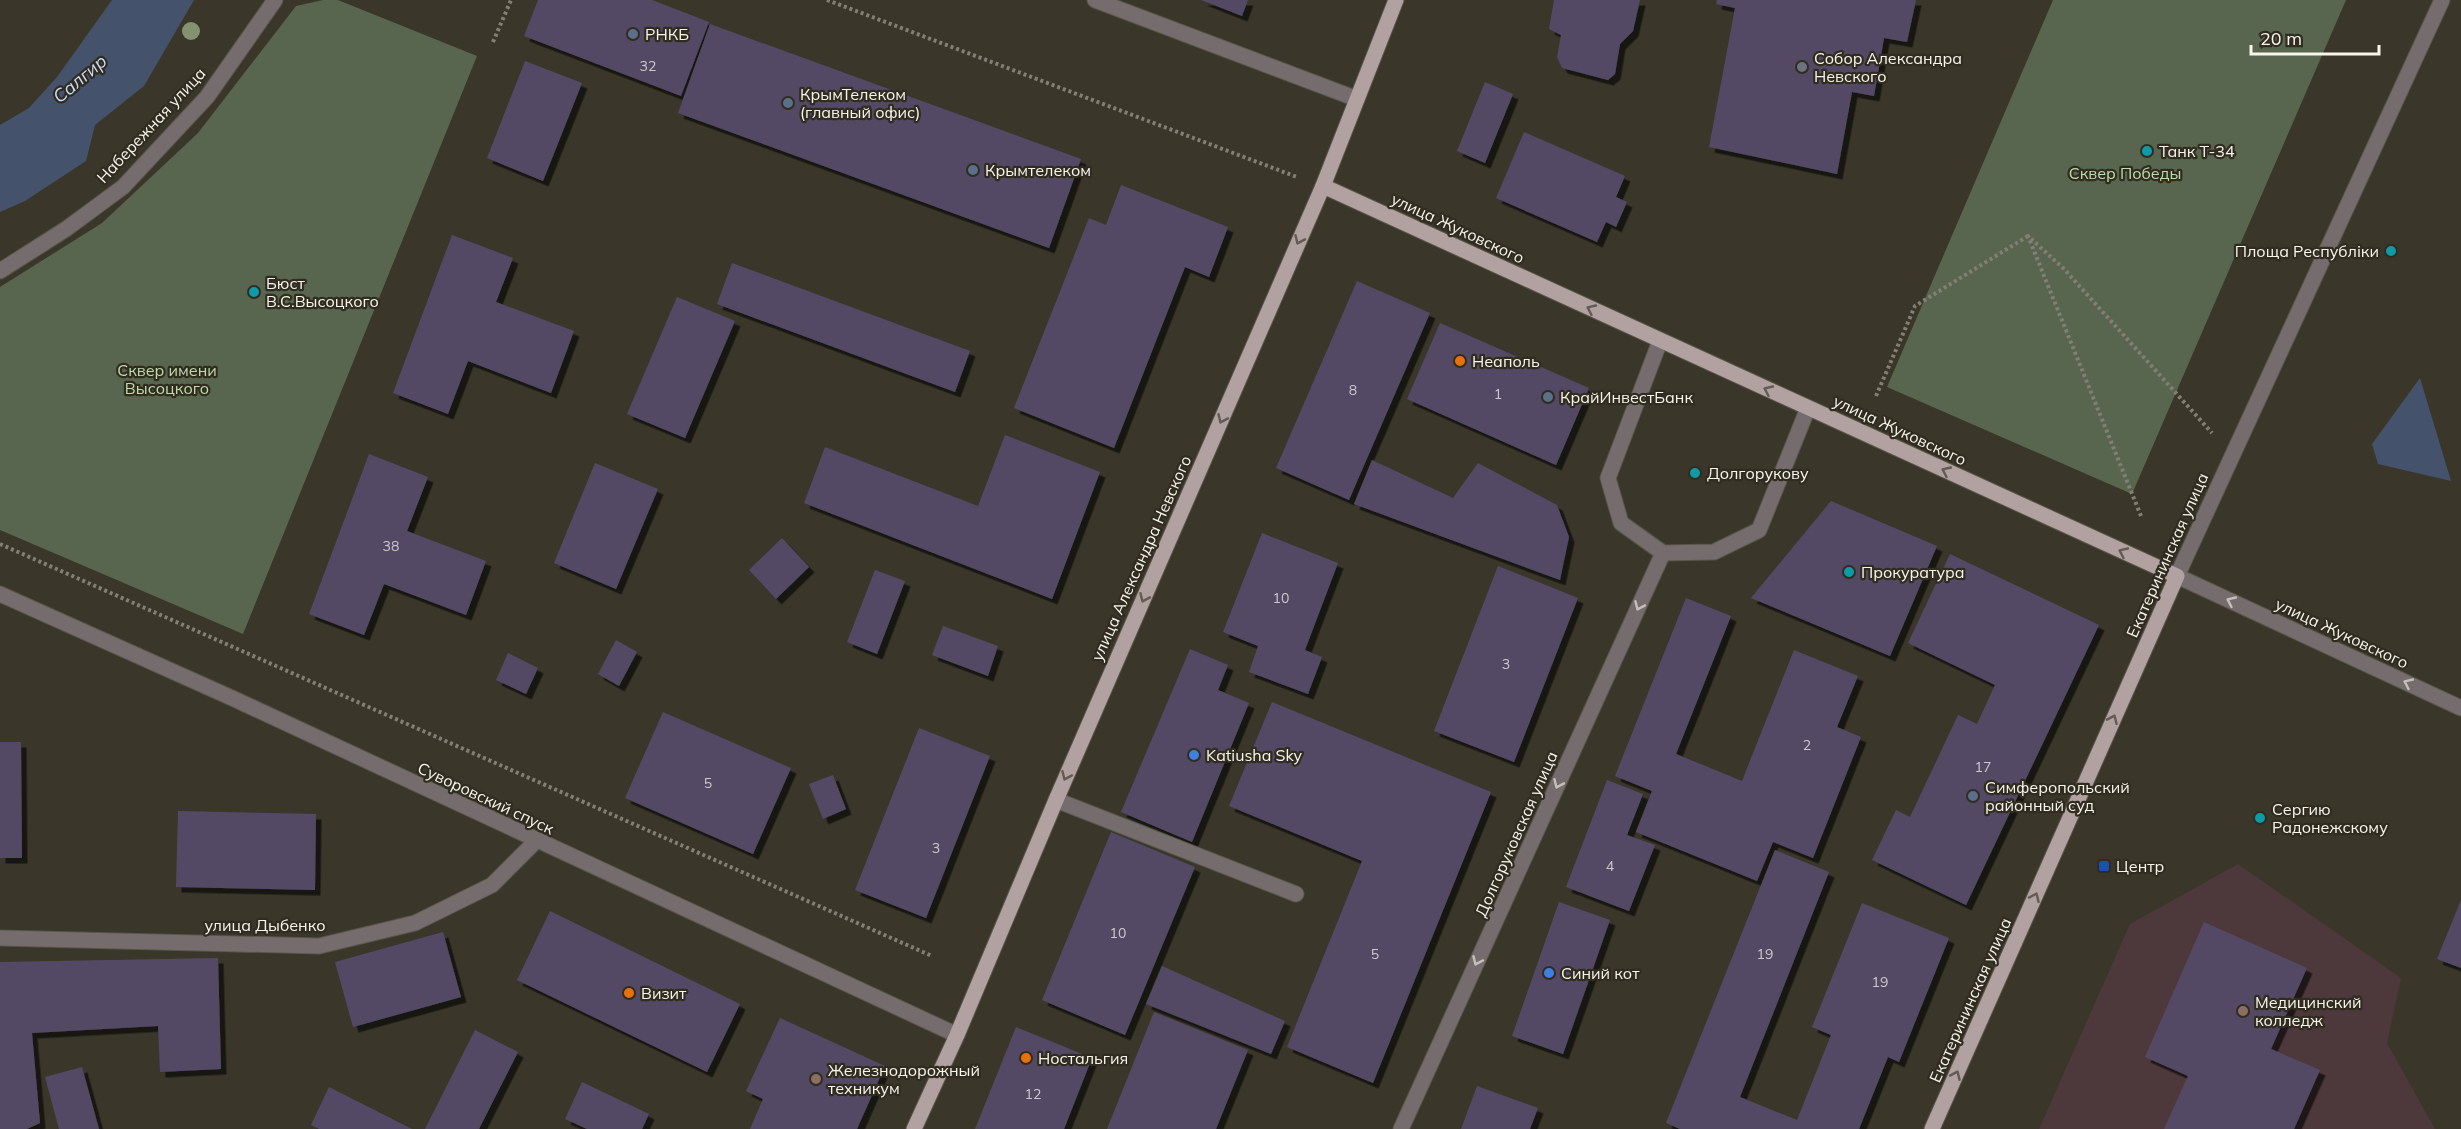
<svg xmlns="http://www.w3.org/2000/svg" width="2461" height="1129" viewBox="0 0 2461 1129" font-family="Mulish,sans-serif">
<style>
.education{fill:#4d383c}
.green{fill:#58654f}
.water{fill:#44536b}
.building{fill:#524a65;filter:url(#shadow)}
.lines{fill:none;stroke-linecap:round;stroke-linejoin:round}
.minor-casing{stroke:#595549;stroke-width:17}
.major-casing{stroke:#595549;stroke-width:17}
.path{stroke:#837f74;stroke-width:4;stroke-dasharray:3 3;stroke-linecap:butt}
.minor{stroke:#756d6d;stroke-width:15}
.major{stroke:#b1a2a1;stroke-width:15}
.tree{fill:#849270}
.oneway{stroke:#645b54}
.oneway2{stroke:#c4bfba}
.service-dot{fill:#5c6f8a;stroke:#312c20;stroke-width:2}
.worship-dot{fill:#6b7280;stroke:#312c20;stroke-width:2}
.culture-dot{fill:#0f9aa8;stroke:#312c20;stroke-width:2}
.food-dot{fill:#e8710a;stroke:#312c20;stroke-width:2}
.shop-dot{fill:#3f7fe0;stroke:#312c20;stroke-width:2}
.transit-dot{fill:#1a4fb4;stroke:#312c20;stroke-width:2}
.education-dot{fill:#8d6e63;stroke:#312c20;stroke-width:2}
.labels{text-anchor:middle;stroke-width:4.5;stroke-linejoin:round;paint-order:stroke}
.number-label{font-size:14px;fill:#cecacb}
.poi-label{font-size:16px;fill:#f8f5ed;stroke:#312c20;text-anchor:start}
.street-label{font-size:16px;fill:#f8f5ed;stroke:#312c20}
.park-label{font-size:16px;fill:#bfddaa;stroke:#312c20}
.water-label{font-size:18px;font-style:italic;fill:#caddfa;stroke:#312c20}
</style>
<defs>
<filter id="shadow"><feDropShadow dx="5.5" dy="5.5" stdDeviation="0" flood-color="#0009"/></filter>
</defs>
<rect width="100%" height="100%" fill="#3b362a"/>
<!-- education -->
<path class="education" d="M2238,864L2401,978L2387,1043L2435,1129H2039L2130,924Z"/>
<!-- green -->
<g class="green">
<path d="M323,0H338L477,56L243,634L0,530V287L102,223L198,133L296,6Z"/>
<path d="M2053,0H2346L2132,494L1887,387Z"/>
</g>
<!-- water -->
<g class="water">
<path d="M112,0H194L144,86L95,125L86,161L25,201L0,212V125L29,108L57,77Z"/>
<path d="M2420,378L2451,481L2378,464L2372,444Z"/>
</g>
<!-- building -->
<g class="building">
<path d="M538,0H652L709,22L681,96L524,36Z"/>
<path d="M1201,0H1248L1242,16Z"/>
<path d="M1554,0H1640L1633,31L1620,44L1615,74L1608,80L1562,68L1557,57L1561,35L1549,29Z"/>
<path d="M1717,0H1916L1907,42L1884,38L1874,96L1852,92L1837,174L1709,147L1735,8L1716,4Z"/>
<path d="M710,24L1081,159L1049,248L678,113Z"/>
<path d="M525,61L582,83L543,181L487,158Z"/>
<path d="M1485,82L1513,94L1485,163L1457,151Z"/>
<path d="M1524,132L1625,176L1616,197L1627,202L1616,227L1606,222L1597,242L1496,198Z"/>
<path d="M1121,185L1228,227L1209,277L1185,267L1114,448L1014,408L1089,218L1106,225Z"/>
<path d="M452,235L513,258L496,302L574,331L551,393L468,361L448,414L393,393Z"/>
<path d="M732,263L970,351L955,392L717,304Z"/>
<path d="M1357,281L1430,313L1349,500L1276,468Z"/>
<path d="M677,297L735,321L685,438L627,414Z"/>
<path d="M1440,323L1589,388L1556,465L1407,399Z"/>
<path d="M1005,435L1100,472L1052,599L804,503L825,447L978,506Z"/>
<path d="M369,454L428,477L407,531L486,561L466,615L384,584L364,635L309,614Z"/>
<path d="M1372,460L1453,498L1478,463L1557,505L1569,537L1560,580L1354,504Z"/>
<path d="M595,463L658,489L616,589L554,563Z"/>
<path d="M1831,501L1937,546L1890,656L1751,598Z"/>
<path d="M1262,533L1338,563L1305,650L1322,657L1308,694L1249,672L1258,646L1223,632Z"/>
<path d="M782,538L809,567L776,599L749,570Z"/>
<path d="M1950,554L2099,625L1966,905L1872,860L1896,810L1910,817L1958,715L1977,724L1995,685L1908,643Z"/>
<path d="M1498,566L1578,598L1514,762L1434,731Z"/>
<path d="M875,570L905,581L877,654L847,642Z"/>
<path d="M1686,598L1731,616L1676,754L1742,781L1794,650L1858,676L1837,727L1861,737L1813,858L1773,842L1757,881L1636,832L1652,791L1615,776Z"/>
<path d="M943,626L998,646L988,676L932,655Z"/>
<path d="M616,640L637,652L619,686L598,674Z"/>
<path d="M1190,649L1228,665L1218,690L1249,703L1192,842L1121,812Z"/>
<path d="M508,653L538,668L526,694L496,680Z"/>
<path d="M1272,702L1491,792L1373,1083L1287,1047L1362,861L1229,806Z"/>
<path d="M663,712L791,768L753,854L625,798Z"/>
<path d="M919,728L990,756L926,918L855,890Z"/>
<path d="M0,742H21L22,858H0Z"/>
<path d="M833,775L846,809L823,819L809,784Z"/>
<path d="M1607,780L1643,794L1627,835L1655,845L1629,911L1566,887Z"/>
<path d="M178,811L316,814L315,890L176,887Z"/>
<path d="M1111,832L1195,867L1125,1035L1042,1000Z"/>
<path d="M1775,850L1829,872L1740,1097L1797,1120L1831,1035L1812,1027L1862,903L1949,938L1899,1062L1888,1057L1859,1129H1680L1666,1123Z"/>
<path d="M2461,900V968L2437,959Z"/>
<path d="M1559,902L1610,920L1563,1054L1512,1036Z"/>
<path d="M550,911L740,1004L707,1072L517,980Z"/>
<path d="M2204,922L2307,968L2271,1049L2320,1070L2294,1129H2164L2188,1076L2145,1057Z"/>
<path d="M443,932L461,997L353,1027L335,962Z"/>
<path d="M218,958L221,1069L160,1072L158,1026L32,1033L40,1123L27,1129H0V962Z"/>
<path d="M1162,966L1285,1021L1271,1054L1146,1004Z"/>
<path d="M1154,1012L1248,1050L1216,1129H1107Z"/>
<path d="M780,1018L885,1066L857,1129H750L763,1099L746,1091Z"/>
<path d="M1016,1027L1092,1058L1064,1129H975Z"/>
<path d="M475,1030L518,1052L479,1129H425Z"/>
<path d="M82,1067L99,1129H59L45,1077Z"/>
<path d="M582,1082L649,1114L642,1129H587L565,1119Z"/>
<path d="M1477,1086L1538,1108L1530,1129H1461Z"/>
<path d="M329,1087L412,1129H319L311,1125Z"/>
</g>
<g class="lines">
<defs>
<g id="minor">
<path d="M1095,0L1357,99"/>
<path d="M2442,0L2177,576L2461,708"/>
<path d="M0,271L66,229L123,187L207,97L275,0"/>
<path d="M1660,341L1608,478L1621,523L1663,553L1714,552L1759,530L1808,408"/>
<path d="M0,594L232,698L957,1035"/>
<path d="M1056,800L1296,894"/>
<path d="M0,938L319,946L415,923L492,885L536,841"/>
<path d="M1401,1129L1663,553"/>
</g>
<g id="major">
<path d="M1323,186L2177,576L1932,1129"/>
<path d="M914,1129L957,1035L1056,800L1323,186L1396,0"/>
</g>
</defs>
<!-- minor casing -->
<use href="#minor" class="minor-casing"/>
<!-- major casing -->
<use href="#major" class="major-casing"/>
<!-- path -->
<g class="path">
<path d="M827,0L1297,177"/>
<path d="M493,42L511,0"/>
<path d="M1876,396L1915,306L2028,236"/>
<path d="M2141,516L2028,236L2064,269L2212,433"/>
<path d="M0,544L932,956"/>
</g>
<!-- minor -->
<use href="#minor" class="minor"/>
<!-- major -->
<use href="#major" class="major"/>
</g>
<!-- trees -->
<circle class="tree" cx="191" cy="31" r="9"/>
<!-- one-way arrows -->
<defs><path id="oneway-chevron" d="M-2-3.5L2.5 0L-2 3.5" fill="none" stroke-width="1.6" stroke-linecap="round" stroke-linejoin="round" transform="scale(1.5)"/></defs>
<g class="oneway">
<use href="#oneway-chevron" transform="translate(1299 240) rotate(114)"/>
<use href="#oneway-chevron" transform="translate(1591 309) rotate(-155)"/>
<use href="#oneway-chevron" transform="translate(1768 390) rotate(-155)"/>
<use href="#oneway-chevron" transform="translate(1222 419) rotate(114)"/>
<use href="#oneway-chevron" transform="translate(1946 471) rotate(-155)"/>
<use href="#oneway-chevron" transform="translate(2123 552) rotate(-155)"/>
<use href="#oneway-chevron" transform="translate(1144 598) rotate(114)"/>
<use href="#oneway-chevron" transform="translate(2113 719) rotate(-66)"/>
<use href="#oneway-chevron" transform="translate(1066 776) rotate(114)"/>
<use href="#oneway-chevron" transform="translate(2035 897) rotate(-66)"/>
<use href="#oneway-chevron" transform="translate(1956 1075) rotate(-66)"/>
</g>
<g class="oneway2">
<use href="#oneway-chevron" transform="translate(2231 601) rotate(-155)"/>
<use href="#oneway-chevron" transform="translate(1639 606) rotate(114)"/>
<use href="#oneway-chevron" transform="translate(2408 683) rotate(-155)"/>
<use href="#oneway-chevron" transform="translate(1558 784) rotate(114)"/>
<use href="#oneway-chevron" transform="translate(1477 961) rotate(114)"/>
</g>
<!-- markers -->
<g class="service-dot">
<circle cx="633" cy="34" r="6"/>
<circle cx="788" cy="103" r="6"/>
<circle cx="973" cy="170" r="6"/>
<circle cx="1548" cy="397" r="6"/>
<circle cx="1973" cy="796" r="6"/>
</g>
<circle class="worship-dot" cx="1802" cy="67" r="6"/>
<g class="culture-dot">
<circle cx="2147" cy="151" r="6"/>
<circle cx="2391" cy="251" r="6"/>
<circle cx="254" cy="292" r="6"/>
<circle cx="1695" cy="473" r="6"/>
<circle cx="1849" cy="572" r="6"/>
<circle cx="2260" cy="818" r="6"/>
</g>
<g class="food-dot">
<circle cx="1460" cy="361" r="6"/>
<circle cx="629" cy="993" r="6"/>
<circle cx="1026" cy="1058" r="6"/>
</g>
<g class="shop-dot">
<circle cx="1194" cy="755" r="6"/>
<circle cx="1549" cy="973" r="6"/>
</g>
<rect class="transit-dot" x="2098" y="860" width="12" height="12" rx="3"/>
<g class="education-dot">
<circle cx="2243" cy="1011" r="6"/>
<circle cx="816" cy="1079" r="6"/>
</g>
<g class="labels">
<!-- number labels -->
<g class="number-label">
<text x="648" y="71">32</text>
<text x="1353" y="395">8</text>
<text x="1498" y="399">1</text>
<text x="391" y="551">38</text>
<text x="1281" y="603">10</text>
<text x="1506" y="669">3</text>
<text x="1807" y="750">2</text>
<text x="1983" y="772">17</text>
<text x="708" y="788">5</text>
<text x="936" y="853">3</text>
<text x="1610" y="871">4</text>
<text x="1118" y="938">10</text>
<text x="1375" y="959">5</text>
<text x="1765" y="959">19</text>
<text x="1880" y="987">19</text>
<text x="1033" y="1099">12</text>
</g>
<!-- poi labels -->
<g class="poi-label">
<text x="645" y="40">РНКБ</text>
<text x="1814" y="64">Собор Александра<tspan x="1814" dy="18">Невского</tspan></text>
<text x="800" y="100">КрымТелеком<tspan x="800" dy="18">(главный офис)</tspan></text>
<text x="2159" y="157">Танк Т-34</text>
<text x="985" y="176">Крымтелеком</text>
<text x="2379" y="257" text-anchor="end">Площа Республіки</text>
<text x="266" y="289">Бюст<tspan x="266" dy="18">В.С.Высоцкого</tspan></text>
<text x="1472" y="367">Неаполь</text>
<text x="1560" y="403">КрайИнвестБанк</text>
<text x="1707" y="479">Долгорукову</text>
<text x="1861" y="578">Прокуратура</text>
<text x="1206" y="761">Katiusha Sky</text>
<text x="1985" y="793">Симферопольский<tspan x="1985" dy="18">районный суд</tspan></text>
<text x="2272" y="815">Сергию<tspan x="2272" dy="18">Радонежскому</tspan></text>
<text x="2116" y="872">Центр</text>
<text x="1561" y="979">Синий кот</text>
<text x="641" y="999">Визит</text>
<text x="2255" y="1008">Медицинский<tspan x="2255" dy="18">колледж</tspan></text>
<text x="1038" y="1064">Ностальгия</text>
<text x="828" y="1076">Железнодорожный<tspan x="828" dy="18">техникум</tspan></text>
</g>
<!-- street labels -->
<g class="street-label">
<text transform="translate(151 125) rotate(-47)" y="6">Набережная улица</text>
<text transform="translate(1458 228) rotate(25)" y="6">улица Жуковского</text>
<text transform="translate(1900 430) rotate(25)" y="6">улица Жуковского</text>
<text transform="translate(2167 555) rotate(-66)" y="6">Екатерининская улица</text>
<text transform="translate(1141 558) rotate(-66)" y="6">улица Александра Невского</text>
<text transform="translate(2342 633) rotate(25)" y="6">улица Жуковского</text>
<text transform="translate(486 798) rotate(25)" y="6">Суворовский спуск</text>
<text transform="translate(1516 834) rotate(-66)" y="6">Долгоруковская улица</text>
<text x="265" y="931">улица Дыбенко</text>
<text transform="translate(1970 1000) rotate(-66)" y="6">Екатерининская улица</text>
</g>
<!-- park labels -->
<g class="park-label">
<text x="2125" y="179">Сквер Победы</text>
<text x="167" y="376">Сквер имени<tspan x="167" dy="18">Высоцкого</tspan></text>
</g>
<!-- water labels -->
<g class="water-label">
<text transform="translate(80 79) rotate(-40)" y="6">Салгир</text>
</g>
</g>
<!-- scale -->
<path d="M2251 45v9h128v-9" fill="none" stroke="#f8f5ed" stroke-width="3"/>
<text x="2260" y="45" font-size="18" fill="#f8f5ed" stroke="#312c20" stroke-width="4.5" paint-order="stroke">20 m</text>
</svg>
